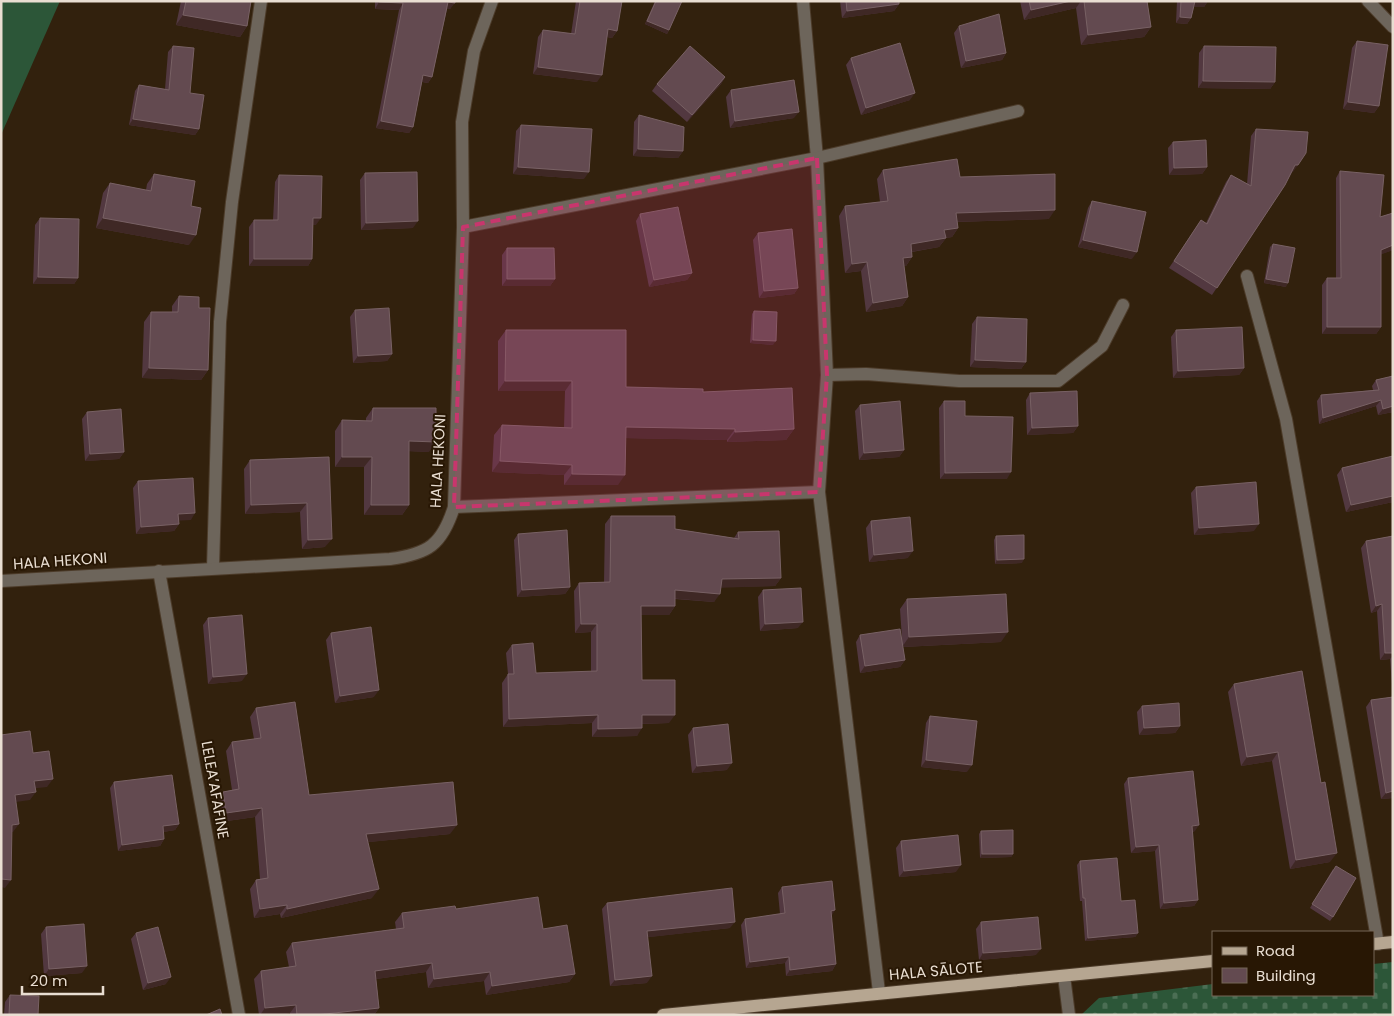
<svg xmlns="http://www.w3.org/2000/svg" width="1394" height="1016" viewBox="0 0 1394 1016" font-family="Poppins,sans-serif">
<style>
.grass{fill:#2c5638}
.cemetery{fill:url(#cemetery-stones)}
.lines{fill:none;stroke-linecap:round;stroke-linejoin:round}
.minor-casing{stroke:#4c3b29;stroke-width:14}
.major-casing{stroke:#4c3b29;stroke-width:14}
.minor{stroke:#6d655b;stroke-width:12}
.major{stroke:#b6a691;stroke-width:12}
.wall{fill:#523840}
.shaded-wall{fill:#3f2825}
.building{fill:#634a50;stroke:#786164}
.marked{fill:#c8366d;fill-opacity:0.2;stroke:#c8366d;stroke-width:4;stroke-dasharray:10 6;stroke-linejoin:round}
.labels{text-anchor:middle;stroke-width:4;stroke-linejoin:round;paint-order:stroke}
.street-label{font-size:15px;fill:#e9ded2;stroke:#281704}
</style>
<defs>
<pattern id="cemetery-stones" width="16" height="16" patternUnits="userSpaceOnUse" patternTransform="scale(1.25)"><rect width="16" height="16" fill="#2c5638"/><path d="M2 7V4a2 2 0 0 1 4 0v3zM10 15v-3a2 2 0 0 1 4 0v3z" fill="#4b6e54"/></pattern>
</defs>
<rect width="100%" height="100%" fill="#32210d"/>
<!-- grass -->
<path class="grass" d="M1,1H60L1,135Z"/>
<!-- cemetery -->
<path class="cemetery" d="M1393,962V1015H1081L1099,998L1213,984V995H1373V964Z"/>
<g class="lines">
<defs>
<g id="minor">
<path d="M803,1L817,158L827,375L819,492L879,992"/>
<path d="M1368,1L1393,27"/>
<path d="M463,227L817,158L1018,111"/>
<path d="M1247,276L1286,419L1378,944"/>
<path d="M827,375L866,374L959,381H1058L1102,346L1123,305"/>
<path d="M454,507L819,492"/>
<path d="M213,568L220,322L232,202L261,1"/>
<path d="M159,571L239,1015"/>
<path d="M1,581L390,559C428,554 442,545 454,507L463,227L462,122L474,51L492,1"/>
<path d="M1064,976L1069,1015"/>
</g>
<g id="major">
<path d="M1373,944L1393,942"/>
<path d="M663,1015L1213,961"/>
</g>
</defs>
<!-- minor casing -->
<use href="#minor" class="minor-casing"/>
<!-- major casing -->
<use href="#major" class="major-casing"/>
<!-- minor -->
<use href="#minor" class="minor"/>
<!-- major -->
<use href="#major" class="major"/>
</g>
<!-- wall -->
<g class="wall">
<path d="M181,1H251L247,26L240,37L176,25Z"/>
<path d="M375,1H455L450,9H447L432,77L428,83L422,82L413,127L409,133L376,128L399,10L375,9Z"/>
<path d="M576,1H622L617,31L612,38L607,37L597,82L533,74L538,37L543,30L571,34Z"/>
<path d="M655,1H682L669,30L667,34L645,24Z"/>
<path d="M840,1H899V4L894,11L842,18Z"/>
<path d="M1020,1H1147L1151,27L1144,37L1081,45L1076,8L1024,20Z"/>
<path d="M1177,1H1208L1204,7H1194L1191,18L1187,24L1176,23Z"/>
<path d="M959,26L1006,53L1002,60L961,68L954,33Z"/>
<path d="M1357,41L1379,106L1374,113L1343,109L1352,48Z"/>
<path d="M173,46L190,93L199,129L195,135L129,125L135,91L139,85L165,89L168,52Z"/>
<path d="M1204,46L1275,82L1270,89L1198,88L1199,53Z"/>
<path d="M851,58L910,100L861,115L846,65Z"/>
<path d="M725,77L721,84L687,122L652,91L657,84Z"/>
<path d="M731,90L794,118L730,128L726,97Z"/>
<path d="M639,115L683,151L678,158L633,156L634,122Z"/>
<path d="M521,125L584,179L513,174L516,131Z"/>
<path d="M1256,129L1293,172H1292L1285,185L1212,295L1169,268L1201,220L1206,223L1226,182L1231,175L1247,184L1251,136Z"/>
<path d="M1173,142L1207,167L1202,174L1169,175L1168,148Z"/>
<path d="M883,170L960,177L1049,219L957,222L958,228L952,237L946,238L939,247L912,252V257L906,266H904L908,297L902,306L866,312L861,271L845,273L839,216L845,206L880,202L877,179Z"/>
<path d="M1340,171L1380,217L1393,213V250L1381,254V327L1376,334H1322V285L1327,278H1336V178Z"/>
<path d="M365,173L413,228L361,230L360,180Z"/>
<path d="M154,174L189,245L96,228L103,193L110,183L146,190L147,184Z"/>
<path d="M279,175L316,225H313L312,259L308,266H249V227L254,220H273L275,182Z"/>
<path d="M1092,201L1132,259L1078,247L1088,208Z"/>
<path d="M640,214L692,273L687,280L649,287L636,221Z"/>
<path d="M40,218L78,278L74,284H33L35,225Z"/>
<path d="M758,233L798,288L794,294L759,298L753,240Z"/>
<path d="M1273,244L1286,287L1264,283L1270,247Z"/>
<path d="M507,248L555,279L550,286H502V255Z"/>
<path d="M179,296L199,308L208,370L201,380L142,378L144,322L151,312H172V306Z"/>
<path d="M355,310L392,354L387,361L353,363L350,317Z"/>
<path d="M754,311L773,345L750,343L752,314Z"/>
<path d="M977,317L1026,362L1021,369L970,367L972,324Z"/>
<path d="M506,330L626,387L703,392L794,429L786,440L727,442V440L625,438L618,485H564V475L492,472L494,435L502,425L564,428L565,391H498V341Z"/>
<path d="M1176,330L1244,368L1239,375L1173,378L1171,337Z"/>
<path d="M1393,376V412L1378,415L1376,406L1319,424L1317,401L1321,395L1373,390L1372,386L1376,380Z"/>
<path d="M1030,393L1078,426L1073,433L1027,435L1026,400Z"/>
<path d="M944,401L1007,479H940L939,408Z"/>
<path d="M860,405L904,450L899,457L859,460L855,411Z"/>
<path d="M373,408L429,452L409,451V505L402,515H364V467H335V431L342,420L366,421V418Z"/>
<path d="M87,412L124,452L119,459L85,461L82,419Z"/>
<path d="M1393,456V502L1346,512L1337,475L1342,468Z"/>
<path d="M329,457L325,547L302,549L300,512L245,514L244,469L250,460Z"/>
<path d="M138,481L191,520H179V524L174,531L136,534L133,488Z"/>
<path d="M1196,487L1254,531L1194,535L1191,493Z"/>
<path d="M611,516L675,529L734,538L738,532L781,578L775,586L721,587L714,602L675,599V606L669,615H641L642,680L669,723L642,724L637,736L592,737V723L503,727L502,683L508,674L506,653L512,645L536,673L591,672V632L575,633L574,591L579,583L604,582L605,524Z"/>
<path d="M871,521L908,558L869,562L866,528Z"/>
<path d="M518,534L570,587L565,594L517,597L514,540Z"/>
<path d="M996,536L1022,563L995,564L994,540Z"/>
<path d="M1393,536V798L1381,799L1366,707L1371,700L1393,697L1390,659L1380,660L1377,611L1371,613L1361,548L1366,541Z"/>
<path d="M763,590L798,628L760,631L758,597Z"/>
<path d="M907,599L1001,642L903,647L905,660L900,667L860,673L856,642L860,635L902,639L900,609Z"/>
<path d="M208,618L242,681L208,684L203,625Z"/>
<path d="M331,633L374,697L335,703L326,640Z"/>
<path d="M1234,684L1321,783L1330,862L1290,869L1272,761L1241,766L1228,692Z"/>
<path d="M1142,706L1180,726L1175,733L1139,735L1137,712Z"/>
<path d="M256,708L309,795L450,834L368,842L372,898L281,918L280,914L254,918L250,889L256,880L260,879L255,817L220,822L217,801L223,792L232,790L226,751L232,742L254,739L250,717Z"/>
<path d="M930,716L967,772L921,767L926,723Z"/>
<path d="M693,728L727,770L692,773L688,735Z"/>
<path d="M1128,778L1195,831L1192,832L1198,900L1194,906L1160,909L1155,851L1131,853L1124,784Z"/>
<path d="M114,782L179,824L175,830L163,832L164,839L160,846L118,851L110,788Z"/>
<path d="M981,831L1013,854L1011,857L980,858L979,834Z"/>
<path d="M901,841L956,872L899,877L896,848Z"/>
<path d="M1080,861L1121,901L1138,933L1135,937L1085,941L1082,901H1080L1077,865Z"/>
<path d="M1333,869V917L1330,921L1310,908Z"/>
<path d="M782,887L831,916L836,964L832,971L786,976L785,963L746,968L741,925L745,919L780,914L778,893Z"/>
<path d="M607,903L730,928L648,937L647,983L610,986L602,909Z"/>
<path d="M456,909L543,929L575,974L569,982L486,995L484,981L428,988L426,972L376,979L379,1008L374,1015H290V1013L277,1015H259L254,979L261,971L289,967L286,952L292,943L396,929L395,922L402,913Z"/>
<path d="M981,922L1036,955L979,960L976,929Z"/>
<path d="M46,927L82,973L44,976L41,934Z"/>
<path d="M136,933L166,984L143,990L131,939Z"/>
<path d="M10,995L38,1015H4L5,1002Z"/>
</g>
<!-- shaded-wall -->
<g class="shaded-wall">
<path d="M1071,1H1081L1076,8L1024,20L1031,10Z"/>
<path d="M1195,1H1208L1204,7H1191Z"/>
<path d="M379,2L403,3L399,10L375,9Z"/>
<path d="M448,2L455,3L450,9H443Z"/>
<path d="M899,4L894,11L842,18L847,11Z"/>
<path d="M183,15L247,26L240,37L176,25Z"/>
<path d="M1180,17L1191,18L1187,24L1176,23Z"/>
<path d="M647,21L669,30L667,34L645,24Z"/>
<path d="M1151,27L1144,37L1081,45L1088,35Z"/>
<path d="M608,29L617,31L612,38L603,36Z"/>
<path d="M1006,53L1002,60L961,68L966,61Z"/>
<path d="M538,67L602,75L597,82L533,74Z"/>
<path d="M423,75L432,77L428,83L418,81Z"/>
<path d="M725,77L721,84L687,122L692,115Z"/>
<path d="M1203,81L1275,82L1270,89L1198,88Z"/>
<path d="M915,93L910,100L861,115L866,108Z"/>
<path d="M1348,102L1379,106L1374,113L1343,109Z"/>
<path d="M799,112L794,118L730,128L735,121Z"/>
<path d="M133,119L199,129L195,135L129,125Z"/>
<path d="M381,121L413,127L409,133L376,128Z"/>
<path d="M638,149L683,151L678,158L633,156Z"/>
<path d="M1295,165H1298L1293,172H1290Z"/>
<path d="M518,167L589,172L584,179L513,174Z"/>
<path d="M1207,167L1202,174L1169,175L1174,168Z"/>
<path d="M1055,210L1049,219L950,222L956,213Z"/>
<path d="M103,218L196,235L189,245L96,228Z"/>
<path d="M313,218H321L316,225H308Z"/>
<path d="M418,221L413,228L361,230L366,223Z"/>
<path d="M958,228L952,237L946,238L939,247L904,253L911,244L944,230Z"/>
<path d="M1083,240L1137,252L1132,259L1078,247Z"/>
<path d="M1393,245V250L1377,256L1381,250Z"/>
<path d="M912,257L906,266L896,267L903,258Z"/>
<path d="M254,259H312L308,266H249Z"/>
<path d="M867,262L861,271L845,273L852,264Z"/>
<path d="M692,273L687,280L649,287L654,280Z"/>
<path d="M38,277L78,278L74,284H33Z"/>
<path d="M507,279H555L550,286H502Z"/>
<path d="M1266,279L1288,283L1286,287L1264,283Z"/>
<path d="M798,288L794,294L759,298L764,291Z"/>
<path d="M908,297L902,306L866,312L873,303Z"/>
<path d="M1327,327H1381L1376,334H1322Z"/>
<path d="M753,340L776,341L773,345L750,343Z"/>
<path d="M392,354L387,361L353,363L358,356Z"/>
<path d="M975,360L1026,362L1021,369L970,367Z"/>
<path d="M149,368L208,370L201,380L142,378Z"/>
<path d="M1244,368L1239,375L1173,378L1178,371Z"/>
<path d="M505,381H572L565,391H498Z"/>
<path d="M1381,400L1376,406L1319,424L1323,418Z"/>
<path d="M1393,406V412L1378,415L1383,409Z"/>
<path d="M1078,426L1073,433L1027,435L1032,428Z"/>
<path d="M626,427L735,429L727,440L618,438Z"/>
<path d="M794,429L786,440L727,442L735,432Z"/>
<path d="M409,441L436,442L429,452L402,451Z"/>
<path d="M904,450L899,457L859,460L864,453Z"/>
<path d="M124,452L119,459L85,461L90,454Z"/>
<path d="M342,457H372L364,467H335Z"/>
<path d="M500,461L572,465L564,475L492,472Z"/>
<path d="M1011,472L1007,479H940L945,473Z"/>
<path d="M572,474L625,475L618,485H564Z"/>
<path d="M1393,496V502L1346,512L1351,505Z"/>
<path d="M307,503L300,512L245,514L251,505Z"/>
<path d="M371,505H409L402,515H364Z"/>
<path d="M195,513L191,520L173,521L178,514Z"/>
<path d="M179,524L174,531L136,534L141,527Z"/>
<path d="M1259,524L1254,531L1194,535L1199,528Z"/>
<path d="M332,539L325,547L302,549L308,540Z"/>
<path d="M913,551L908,558L869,562L874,555Z"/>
<path d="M1024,559L1022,563L995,564L997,560Z"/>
<path d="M781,578L775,586L716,588L722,579Z"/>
<path d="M570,587L565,594L517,597L522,590Z"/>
<path d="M675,590L720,594L714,602L669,598Z"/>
<path d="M1382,604L1377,611L1371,613L1376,606Z"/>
<path d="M641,606H675L669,615H635Z"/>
<path d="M803,622L798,628L760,631L765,624Z"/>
<path d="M581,624H597L591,632L575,633Z"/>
<path d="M1008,632L1001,642L902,647L909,637Z"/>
<path d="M1385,653H1393V656L1390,659L1380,660Z"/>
<path d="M905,660L900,667L860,673L865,666Z"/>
<path d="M247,674L242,681L208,684L213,677Z"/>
<path d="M379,690L374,697L335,703L340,696Z"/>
<path d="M598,715L592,723L503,727L509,719Z"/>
<path d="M642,715H675L669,723L636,724Z"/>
<path d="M1180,726L1175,733L1139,735L1144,728Z"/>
<path d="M642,728L637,736L592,737L598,729Z"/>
<path d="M1278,752L1272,761L1241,766L1247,757Z"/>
<path d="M926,760L972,765L967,772L921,767Z"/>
<path d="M732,763L727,770L692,773L697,766Z"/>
<path d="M53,779L47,787L29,789L34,781Z"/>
<path d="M1393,791V798L1381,799L1386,793Z"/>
<path d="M36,792L30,800L9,803L15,795Z"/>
<path d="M262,808L255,817L220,822L226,813Z"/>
<path d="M19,824L13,832L6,833L12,825Z"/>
<path d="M179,824L175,830L158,833L163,826Z"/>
<path d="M457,825L450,834L360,843L366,834Z"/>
<path d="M1199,825L1195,831L1187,832L1192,826Z"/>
<path d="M164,839L160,846L118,851L122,845Z"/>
<path d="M1159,845L1155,851L1131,853L1136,847Z"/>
<path d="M1337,853L1330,862L1290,869L1296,860Z"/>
<path d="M982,854H1013L1011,857L980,858Z"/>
<path d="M961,865L956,872L899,877L904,871Z"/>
<path d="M1,879L11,880L5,888L1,887Z"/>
<path d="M379,889L372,898L281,918L287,909Z"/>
<path d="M1198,900L1194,906L1160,909L1164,903Z"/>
<path d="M287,905L280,914L254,918L260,909Z"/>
<path d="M835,910L831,917V911Z"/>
<path d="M735,922L730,928L642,938L647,931Z"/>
<path d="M1138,933L1135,937L1085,941L1088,938Z"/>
<path d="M1041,949L1036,955L979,960L983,953Z"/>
<path d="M789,957L785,963L746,968L750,962Z"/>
<path d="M432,963L426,972L369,980L375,971Z"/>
<path d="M836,964L832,971L786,976L790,970Z"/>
<path d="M87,966L82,973L44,976L49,969Z"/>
<path d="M490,972L484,981L428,988L434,979Z"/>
<path d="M575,974L569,982L486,995L492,986Z"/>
<path d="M652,976L647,983L610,986L615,980Z"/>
<path d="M171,977L166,984L143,990L148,983Z"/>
<path d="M296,1005L290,1013L277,1015H260L265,1008Z"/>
<path d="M379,1008L374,1015H316Z"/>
</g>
<!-- building -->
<g class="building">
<path d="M186,1H251L247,26L183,15Z"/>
<path d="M379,1H455V3L448,2L432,77L423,75L413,127L381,121L403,3L379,2Z"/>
<path d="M580,1H622L617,31L608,29L602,75L538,67L543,30L575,34Z"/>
<path d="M656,1H682L669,30L647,21Z"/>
<path d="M846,1H899V4L847,11Z"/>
<path d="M1029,1H1071L1031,10Z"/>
<path d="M1084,1H1147L1151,27L1088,35Z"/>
<path d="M1181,1H1195L1191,18L1180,17Z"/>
<path d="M999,14L1006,53L966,61L959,26Z"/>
<path d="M1357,41L1388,45L1379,106L1348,102Z"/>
<path d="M900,43L915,93L866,108L851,58Z"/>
<path d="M173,46L194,48L190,93L204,95L199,129L133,119L139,85L169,90Z"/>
<path d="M690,46L725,77L692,115L657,84Z"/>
<path d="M1204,46L1276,47L1275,82L1203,81Z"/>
<path d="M794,80L799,112L735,121L731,90Z"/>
<path d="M639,115L684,127L683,151L638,149Z"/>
<path d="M521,125L592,129L589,172L518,167Z"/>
<path d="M1256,129L1308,132L1306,153L1298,165H1295L1285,185L1217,288L1174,261L1201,220L1207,224L1231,175L1251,186Z"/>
<path d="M1206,140L1207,167L1174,168L1173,142Z"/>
<path d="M957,159L960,177L1055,174V210L956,213L958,228L944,230L946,238L911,244L912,257L903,258L908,297L873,303L867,262L852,264L845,206L888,201L883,170Z"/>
<path d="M1340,171L1384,175L1380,217L1393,213V245L1381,250V327H1327V278H1341Z"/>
<path d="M417,172L418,221L366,223L365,173Z"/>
<path d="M154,174L195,181L191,206L201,208L196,235L103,218L110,183L151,191Z"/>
<path d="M279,175L322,176L321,218H313L312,259H254V220H278Z"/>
<path d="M1092,201L1146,212L1137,252L1083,240Z"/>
<path d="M678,207L692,273L654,280L640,214Z"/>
<path d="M40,218L79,219L78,278L38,277Z"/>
<path d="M792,229L798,288L764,291L758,233Z"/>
<path d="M1273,244L1295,248L1288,283L1266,279Z"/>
<path d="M507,248H554L555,279H507Z"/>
<path d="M179,296L199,297V308H210L208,370L149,368L151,312H178Z"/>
<path d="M389,308L392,354L358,356L355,310Z"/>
<path d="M754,311L777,312L776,341L753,340Z"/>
<path d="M977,317L1027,319L1026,362L975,360Z"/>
<path d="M1242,327L1244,368L1178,371L1176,330Z"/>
<path d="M506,330H626V387L703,389V392L792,388L794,429L735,432V429L626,427L625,475L572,474V465L500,461L502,425L572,428V381H505Z"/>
<path d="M1393,376V406L1383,409L1381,400L1323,418L1321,395L1379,390L1376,380Z"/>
<path d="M1077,391L1078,426L1032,428L1030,393Z"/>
<path d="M900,401L904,450L864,453L860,405Z"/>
<path d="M944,401H965V416L1013,417L1011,472L945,473Z"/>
<path d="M373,408H436V442L409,441V505H371L372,457H342V420L372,421Z"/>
<path d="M121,409L124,452L90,454L87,412Z"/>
<path d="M1393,456V496L1351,505L1342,468Z"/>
<path d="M329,457L332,539L308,540L307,503L251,505L250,460Z"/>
<path d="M193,478L195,513L178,514L179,524L141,527L138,481Z"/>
<path d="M1256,482L1259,524L1199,528L1196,487Z"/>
<path d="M611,516H675V529L739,539L738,532L779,531L781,578L722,579L720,594L675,590V606H641L642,680H675V715H642V728L598,729V715L509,719L508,674H514L512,645L533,643L536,673L597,671V624H581L579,583L610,582Z"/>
<path d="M910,517L913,551L874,555L871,521Z"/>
<path d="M567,530L570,587L522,590L518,534Z"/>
<path d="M1024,535V559L997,560L996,536Z"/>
<path d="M1393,536V653H1385L1382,604L1376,606L1366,541Z"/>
<path d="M801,588L803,622L765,624L763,590Z"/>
<path d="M1006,594L1008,632L909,637L907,599Z"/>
<path d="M242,615L247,674L213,677L208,618Z"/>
<path d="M371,627L379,690L340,696L331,633Z"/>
<path d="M900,629L905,660L865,666L860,635Z"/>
<path d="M1302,671L1321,783L1325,782L1337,853L1296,860L1278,752L1247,757L1234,684Z"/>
<path d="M1393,697V791L1386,793L1371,700Z"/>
<path d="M295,702L309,795L453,782L457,825L366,834L379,889L287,909V905L260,909L256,880L268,878L262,808L226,813L223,792L239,789L232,742L261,738L256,708Z"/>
<path d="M1179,703L1180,726L1144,728L1142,706Z"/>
<path d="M930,716L977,721L972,765L926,760Z"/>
<path d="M728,724L732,763L697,766L693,728Z"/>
<path d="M30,731L33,753L49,751L53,779L34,781L36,792L15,795L19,824L12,825L11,880L1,879V735Z"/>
<path d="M1193,771L1199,825L1192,826L1198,900L1164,903L1159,845L1136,847L1128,778Z"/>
<path d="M172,775L179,824L163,826L164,839L122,845L114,782Z"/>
<path d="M1013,830V854H982L981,831Z"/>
<path d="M958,835L961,865L904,871L901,841Z"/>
<path d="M1117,858L1121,901L1135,900L1138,933L1088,938L1085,898H1083L1080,861Z"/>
<path d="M1336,866L1356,878L1333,917L1312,904Z"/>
<path d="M832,881L835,910L831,911L836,964L790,970L789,957L750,962L745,919L785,913L782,887Z"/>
<path d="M732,888L735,922L647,931L652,976L615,980L607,903Z"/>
<path d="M538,897L543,929L567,925L575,974L492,986L490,972L434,979L432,963L375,971L379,1008L316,1015H297L296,1005L265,1008L261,971L296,966L292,943L404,928L402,913L455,906L456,909Z"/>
<path d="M1038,917L1041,949L983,953L981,922Z"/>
<path d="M84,924L87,966L49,969L46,927Z"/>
<path d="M158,927L171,977L148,983L136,933Z"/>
<path d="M10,995L39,996L38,1015H9Z"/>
<path d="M220,1009L222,1015H206Z"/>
</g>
<!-- marked area -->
<path class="marked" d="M817,158L827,375L819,492L454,507L463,227Z"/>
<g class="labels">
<!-- street labels -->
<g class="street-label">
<text transform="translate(438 461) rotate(-87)" y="5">HALA HEKONI</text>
<text transform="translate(60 561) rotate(-4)" y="5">HALA HEKONI</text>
<text transform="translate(215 790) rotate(80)" y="5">LELEA’AFAFINE</text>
<text transform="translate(936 971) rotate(-5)" y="5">HALA SĀLOTE</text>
</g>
</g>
<!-- border -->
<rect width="1394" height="1016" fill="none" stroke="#e9ded2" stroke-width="5"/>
<!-- legend -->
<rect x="1212" y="931" width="162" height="65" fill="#281704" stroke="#756756"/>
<rect x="1222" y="947" width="25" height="8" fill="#b6a691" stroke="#756756"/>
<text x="1256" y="956" font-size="15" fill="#e9ded2">Road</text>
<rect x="1222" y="968" width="25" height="15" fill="#634a50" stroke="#756756"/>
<text x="1256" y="981" font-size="15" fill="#e9ded2">Building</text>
<!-- scale -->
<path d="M22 986v8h81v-8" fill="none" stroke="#e9ded2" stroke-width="2.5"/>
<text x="30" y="986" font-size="15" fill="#e9ded2" stroke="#281704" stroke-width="4" paint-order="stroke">20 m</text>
</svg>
